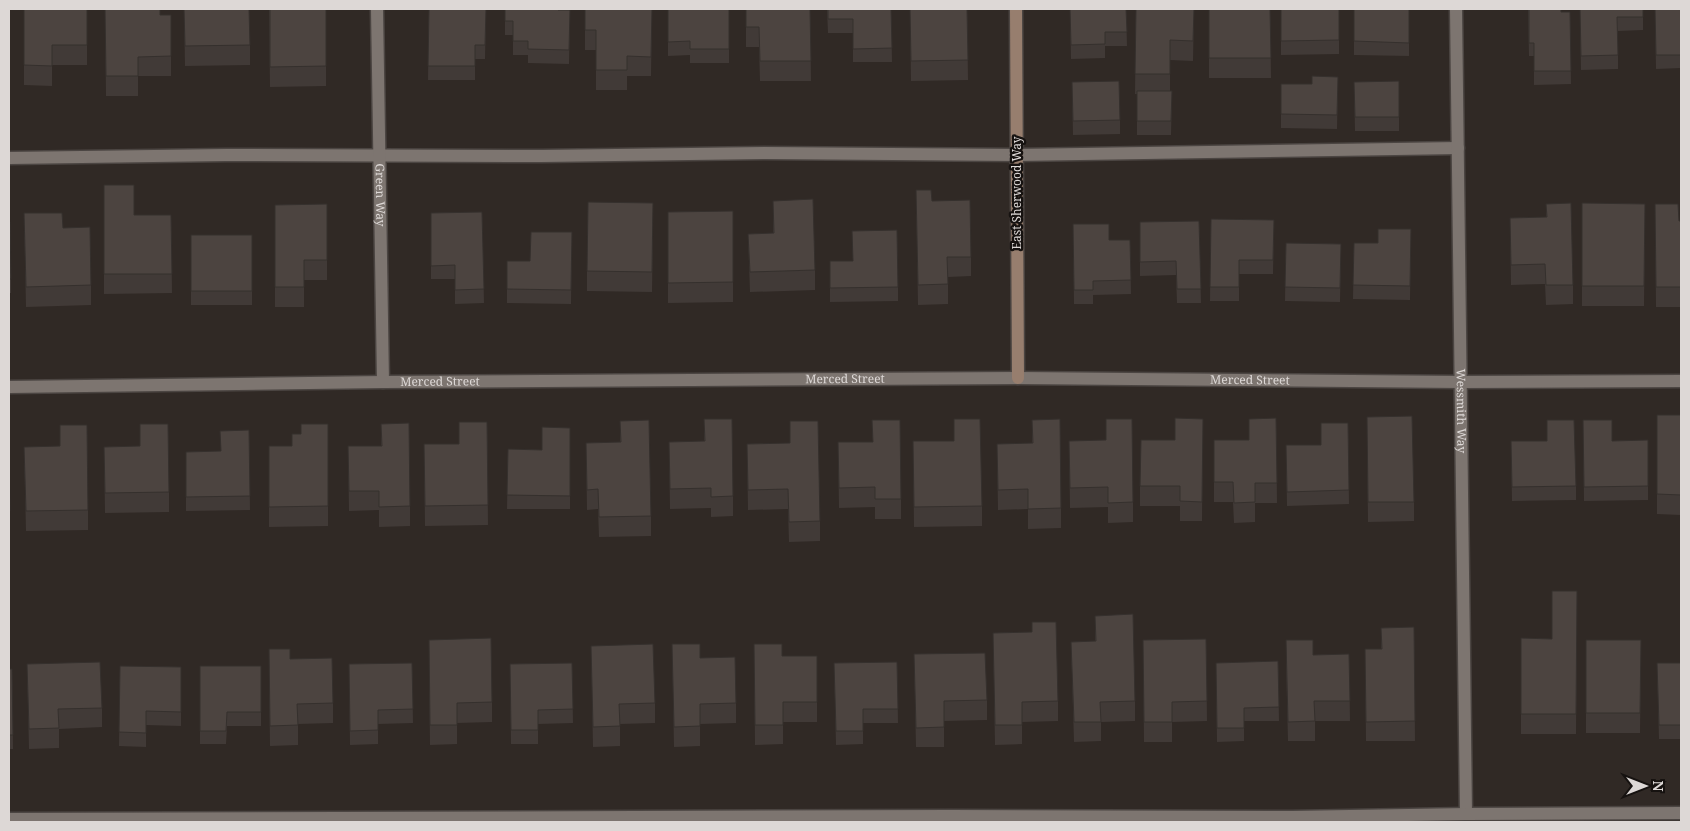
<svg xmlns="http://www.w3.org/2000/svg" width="1690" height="831" viewBox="0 0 1690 831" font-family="'Noto Serif',serif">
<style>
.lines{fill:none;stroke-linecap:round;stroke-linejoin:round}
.lane-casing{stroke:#4b4542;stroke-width:15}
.street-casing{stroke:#4b4542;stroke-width:15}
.secondary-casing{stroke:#4b4542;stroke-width:15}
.lane{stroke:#7d7570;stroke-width:12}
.street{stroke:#7d7570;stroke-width:12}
.secondary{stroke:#977e6e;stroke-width:12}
.wall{fill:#413a37}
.building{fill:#4c4440;stroke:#35302d}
.labels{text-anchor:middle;stroke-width:4.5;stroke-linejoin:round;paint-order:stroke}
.street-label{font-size:12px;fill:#ddd8d6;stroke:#161210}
</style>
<rect width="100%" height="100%" fill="#302925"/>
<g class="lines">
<defs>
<path id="lane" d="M9,158L226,155L542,156L765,153L1017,155L1458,148"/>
<g id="street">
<path id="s1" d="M377,9L383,382"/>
<path id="s2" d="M1456,9L1466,814"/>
<path id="s3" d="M9,387L383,382L1018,378L1461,382L1681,381"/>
<path d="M9,819L950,816L1292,817L1466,814L1681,813"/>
</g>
<path id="secondary" d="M1016,9L1018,378"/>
</defs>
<!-- lane casing -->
<use href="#lane" class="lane-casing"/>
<!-- street casing -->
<use href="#street" class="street-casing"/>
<!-- secondary casing -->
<use href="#secondary" class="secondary-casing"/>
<!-- lane -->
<use href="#lane" class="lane"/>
<!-- street -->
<use href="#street" class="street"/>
<!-- secondary -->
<use href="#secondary" class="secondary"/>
</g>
<!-- wall -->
<g class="wall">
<path d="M24,9H87V65H52V86L24,85Z"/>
<path d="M105,9L160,15H171V76H138V96H106Z"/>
<path d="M184,9L250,45V65L185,66Z"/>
<path d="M269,9H326V86L270,87Z"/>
<path d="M429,9H486L485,59H475V80H428Z"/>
<path d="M505,9L570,10L569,64L528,63V55H513V35H505Z"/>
<path d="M585,9H652L651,76H627V90H596V50H585Z"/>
<path d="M668,9H729V63H690V55L668,56Z"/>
<path d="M746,9H810L811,81H760L759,47H746Z"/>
<path d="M827,9H891L892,62H853V33H828Z"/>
<path d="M910,9H967L968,80L911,81Z"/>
<path d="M1070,9H1126L1127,46H1105V58L1071,59Z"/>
<path d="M1136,9H1194L1193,61L1170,60V91H1172L1171,135H1137V94H1135Z"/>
<path d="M1209,9H1270L1271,78H1209Z"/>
<path d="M1281,9H1339V54L1281,55Z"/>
<path d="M1354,9H1409V56L1354,55Z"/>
<path d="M1528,9L1561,12H1570L1571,84L1534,85V56H1529Z"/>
<path d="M1580,9H1643V30L1618,31V69L1581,70Z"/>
<path d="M1655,9H1681V68L1656,69Z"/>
<path d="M1338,77L1337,129L1281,128V114L1312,84Z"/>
<path d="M1072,82L1120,120V134L1073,135Z"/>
<path d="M1354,82L1399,117V131H1355Z"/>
<path d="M104,185L134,215H171L172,293L104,294Z"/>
<path d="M916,190L971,257V276L948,277V304L918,305Z"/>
<path d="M773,201L815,270V290L750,292L748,234L773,233Z"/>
<path d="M1582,203L1645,204L1644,306H1582Z"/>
<path d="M327,204V280H304V307H275V205Z"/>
<path d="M1546,204L1573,285V304L1546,305L1545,284L1511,285L1510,218L1546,217Z"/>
<path d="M1655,204L1679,221H1681V307H1656Z"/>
<path d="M733,211V302L668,303V212Z"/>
<path d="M482,212L484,303L455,304V279H431V213Z"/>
<path d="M24,213L63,228L91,285V305L26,307Z"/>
<path d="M1211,219L1274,220L1273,274H1239V301H1210Z"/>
<path d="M1199,221L1201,303H1177L1176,275L1140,276V222Z"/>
<path d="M9,222L11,279V293H9Z"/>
<path d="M653,223L652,292L587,291V271Z"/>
<path d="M1073,224L1109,240H1130L1131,294L1093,295V304H1074Z"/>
<path d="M1411,229L1410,300L1353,299L1354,243H1378Z"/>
<path d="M572,232L571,304L507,303V261H530Z"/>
<rect x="191" y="235" width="61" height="70"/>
<path d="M1286,243L1341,244L1340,302L1285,301Z"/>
<path d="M830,261L898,287V301L830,302Z"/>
<path d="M1657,415H1681V515L1657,514Z"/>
<path d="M1367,417L1414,502V521L1368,522Z"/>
<path d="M1276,418L1277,503H1255V522L1234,523L1233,502H1214V440H1249Z"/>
<path d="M704,419L733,496V516L711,517V508L670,509L669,442L704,441Z"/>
<path d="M954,419L982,506V526L914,527L913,441H954Z"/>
<path d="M1106,419L1133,502V522L1108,523V507L1070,508L1069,441L1106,440Z"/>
<path d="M1203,419L1202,521H1180V506H1140V486L1175,440Z"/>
<path d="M872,420L901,499V519H875V507L839,508L838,442H873Z"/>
<path d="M1032,420L1061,508V528L1028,529V509L998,510L997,444L1032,443Z"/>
<path d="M1583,420L1612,441L1648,440V500L1584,501Z"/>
<path d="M620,421L651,516V536L599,537L598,509L587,510L586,443L620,442Z"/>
<path d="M790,421L820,521V541L789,542L788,509L748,510L747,444L790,443Z"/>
<path d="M487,422L488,525L425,526L424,444H459Z"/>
<path d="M1348,423L1349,504L1287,506L1286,445H1321Z"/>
<path d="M140,424L169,492V512L105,513L104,447L140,446Z"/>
<path d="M328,424V526L269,527V446H292L301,434Z"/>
<path d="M381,424L410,506V526L379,527V510L349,511L348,446H381Z"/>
<path d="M570,428V509H507L508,449L542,450Z"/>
<path d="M249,430L250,510L186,511V452L221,451Z"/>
<path d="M1511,441L1576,486V500L1512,501Z"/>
<path d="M24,447L88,510V530L26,531Z"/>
<path d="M9,466L10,511V531H9Z"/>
<path d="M1577,591L1576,734H1521V638L1552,639Z"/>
<path d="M1095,616L1135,701V721L1101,722V741L1074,742L1071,642L1095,641Z"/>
<path d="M1032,622L1058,701V721L1022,722V744L995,745L993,633L1032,632Z"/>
<path d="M1414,627L1415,741H1366L1365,649H1381V628Z"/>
<path d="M1206,639L1207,721L1172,722V742H1144L1143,640Z"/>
<path d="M1586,640H1641L1640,733H1586Z"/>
<path d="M672,644L700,658L736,703V723L700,724V746L674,747Z"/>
<path d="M754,644L782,656H817V722H783V744L755,745Z"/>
<path d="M591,646L655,703V723L620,724V746L593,747Z"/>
<path d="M914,654L987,700V720L944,721V747H916Z"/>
<path d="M1349,654L1350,721H1315V741H1288L1286,660L1313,655Z"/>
<path d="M290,659L333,703V723L298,724V745L270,746L269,669Z"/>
<path d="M429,660L492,702V722L457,723V744L430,745Z"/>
<path d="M1278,661L1279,721H1244V741L1217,742L1216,663Z"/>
<path d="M897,662L898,723H863V744L836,745L834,663Z"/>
<path d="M412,663L413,723L378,724V744L350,745L349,664Z"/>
<path d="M572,663L573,723L538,724V744H511L510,664Z"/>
<path d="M1657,663H1681V739H1659Z"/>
<path d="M27,664L102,708V727L59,729V748L29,749Z"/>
<path d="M120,666L181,667V726L146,725V747L119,746Z"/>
<path d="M200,666H261V726H227L226,744H200Z"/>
<path d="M9,669H12L13,749H9Z"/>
</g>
<!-- building -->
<g class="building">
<path d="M24,9H87V45H52V66L24,65Z"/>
<path d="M105,9H160V15H171V56L138,57V76H106Z"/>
<path d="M184,9H249L250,45L185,46Z"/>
<path d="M270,9H326V66L270,67Z"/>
<path d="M429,9H486L485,45H475V66H428Z"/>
<path d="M505,9H558V10H570L569,50L528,49V41H513V21H505Z"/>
<path d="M585,9H652L651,57L627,56V70H596V30H585Z"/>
<path d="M668,9H729V49H690V41L668,42Z"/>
<path d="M746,9H810L811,61H760L759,27H746Z"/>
<path d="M828,9H891L892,48L853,49V19H828Z"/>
<path d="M910,9H967L968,60L911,61Z"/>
<path d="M1070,9H1126L1127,32H1105V44L1071,45Z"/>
<path d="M1136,9H1194L1193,41L1170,40V74H1135Z"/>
<path d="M1209,9H1270L1271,58H1209Z"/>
<path d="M1281,9H1339V40L1281,41Z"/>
<path d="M1354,9H1409V43L1354,41Z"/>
<path d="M1529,9H1561V12H1570L1571,71H1534V43H1529Z"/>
<path d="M1580,9H1643V17H1617L1618,55L1581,56Z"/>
<path d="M1655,9H1681V55H1656Z"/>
<path d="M1312,76L1338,77L1337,115L1281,114V84H1312Z"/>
<path d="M1119,81L1120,120L1073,121L1072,82Z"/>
<path d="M1399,81V117H1355L1354,82Z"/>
<path d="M1137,91H1172L1171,121H1137Z"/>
<path d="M104,185H134V215H171L172,274H104Z"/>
<path d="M916,190H931L932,201L970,200L971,257H947L948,284L918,285Z"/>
<path d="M813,199L815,270L750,272L748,234L774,233L773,201Z"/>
<path d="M588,202L653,203L652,272L587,271Z"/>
<path d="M1571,203L1573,285H1546L1545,264L1511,265L1510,218L1547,217L1546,204Z"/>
<path d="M1582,203L1645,204L1644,286H1582Z"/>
<path d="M327,204V260H304V287H275V205Z"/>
<path d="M1655,204H1678L1679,221H1681V287H1656Z"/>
<path d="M733,211V282L668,283V212Z"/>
<path d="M482,212L484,289L455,290V265L431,266V213Z"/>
<path d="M24,213H62L63,228L90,227L91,285L26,287Z"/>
<path d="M1211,219L1274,220L1273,260H1239V287H1210Z"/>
<path d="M1199,221L1201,289H1177L1176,261L1140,262V222Z"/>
<path d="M9,222H10L11,279H9Z"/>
<path d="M1073,224H1109V240H1130L1131,280L1093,281V290H1074Z"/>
<path d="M1378,229H1411L1410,286L1353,285L1354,243H1378Z"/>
<path d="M897,230L898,287L830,288V261H853L852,231Z"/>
<path d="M531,232H572L571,290L507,289V261H530Z"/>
<rect x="191" y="235" width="61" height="56"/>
<path d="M1286,243L1341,244L1340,288L1285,287Z"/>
<path d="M1657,415H1681V495L1657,494Z"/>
<path d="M1412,416L1414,502H1368L1367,417Z"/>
<path d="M1175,418L1203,419L1202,502L1180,501V486H1140L1141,440H1175Z"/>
<path d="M1276,418L1277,483H1255V502L1234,503L1233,482H1214V440H1249V419Z"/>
<path d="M704,419H732L733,496L711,497V488L670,489L669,442L705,441Z"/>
<path d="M954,419H980L982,506L914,507L913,441H954Z"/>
<path d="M1060,419L1061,508L1028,509V489L998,490L997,444L1033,443L1032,420Z"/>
<path d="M1106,419H1132L1133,502L1108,503V487L1070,488L1069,441L1106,440Z"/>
<path d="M649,420L651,516L599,517L598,489L587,490L586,443L621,442L620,421Z"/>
<path d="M872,420H900L901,499H875V487L839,488L838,442H873Z"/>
<path d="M1547,420H1574L1576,486L1512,487L1511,441H1547Z"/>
<path d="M1583,420H1612V441L1648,440V486L1584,487Z"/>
<path d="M790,421H818L820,521L789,522L788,489L748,490L747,444L790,443Z"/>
<path d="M459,422H487L488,505L425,506L424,444H459Z"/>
<path d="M409,423L410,506L379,507V491H349L348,446H382L381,424Z"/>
<path d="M1321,423H1348L1349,490L1287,492L1286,445H1321Z"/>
<path d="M140,424H168L169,492L105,493L104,447L140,446Z"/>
<path d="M301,424H328V506L269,507V446H292V434H301Z"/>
<path d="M60,425H87L88,510L26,511L24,447L60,446Z"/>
<path d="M542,427L570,428V496L507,495L508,449L542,450Z"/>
<path d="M249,430L250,496L186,497V452L221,451L220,431Z"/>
<path d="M9,466L10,511H9Z"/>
<path d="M1552,591H1577L1576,714H1521V638L1552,639Z"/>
<path d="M1133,614L1135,701L1100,702L1101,722H1074L1071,642L1096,641L1095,616Z"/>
<path d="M1032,622H1056L1058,701L1022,702V725H995L993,633L1032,632Z"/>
<path d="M1414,627L1415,721L1366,722L1365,649H1382L1381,628Z"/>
<path d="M491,638L492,702L457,703V725H430L429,640Z"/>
<path d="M1206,639L1207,701L1172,702V722H1144L1143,640Z"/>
<path d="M1286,640H1313V655L1349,654L1350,701H1314L1315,721L1288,722Z"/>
<path d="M1586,640H1641L1640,713H1586Z"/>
<path d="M653,644L655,703L619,704L620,726L593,727L591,646Z"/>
<path d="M672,644H700V658L735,657L736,703L700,704V726L674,727Z"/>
<path d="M754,644H782V656H817V702H783V725H755Z"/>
<path d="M269,649H290V659L332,658L333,703L297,704L298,725L270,726Z"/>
<path d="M985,653L987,700L944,701V727L916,728L914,654Z"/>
<path d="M1278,661L1279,707L1244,708V728H1217L1216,663Z"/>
<path d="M100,662L102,708L58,709L59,728L29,729L27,664Z"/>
<path d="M897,662L898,709H863V731H836L834,663Z"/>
<path d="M412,663L413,709L378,710V730L350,731L349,664Z"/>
<path d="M572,663L573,709L538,710V730H511L510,664Z"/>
<path d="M1657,663H1681V725H1659Z"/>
<path d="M120,666L181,667V712L146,711V733L119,732Z"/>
<path d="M200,666H261V712H227L226,731H200Z"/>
<path d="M9,669H12L13,735H9Z"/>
</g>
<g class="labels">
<!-- street labels -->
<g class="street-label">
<text transform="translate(1017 193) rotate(-90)" y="4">East Sherwood Way</text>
<text dy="4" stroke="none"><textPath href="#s1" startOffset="186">Green Way</textPath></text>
<text dy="4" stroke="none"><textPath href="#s3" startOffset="836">Merced Street</textPath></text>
<text dy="4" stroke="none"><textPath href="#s3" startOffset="1241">Merced Street</textPath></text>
<text dy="4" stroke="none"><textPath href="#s3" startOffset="431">Merced Street</textPath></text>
<text dy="4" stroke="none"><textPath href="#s2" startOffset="402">Wessmith Way</textPath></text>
</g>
</g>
<!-- border -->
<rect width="1690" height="831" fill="none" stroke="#ddd8d6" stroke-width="20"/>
<!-- north arrow -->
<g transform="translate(1645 786) rotate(90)" stroke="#161210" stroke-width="4" paint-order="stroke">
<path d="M0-4L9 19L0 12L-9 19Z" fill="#ddd8d6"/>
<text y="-8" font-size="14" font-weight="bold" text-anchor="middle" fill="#ddd8d6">N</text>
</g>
</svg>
